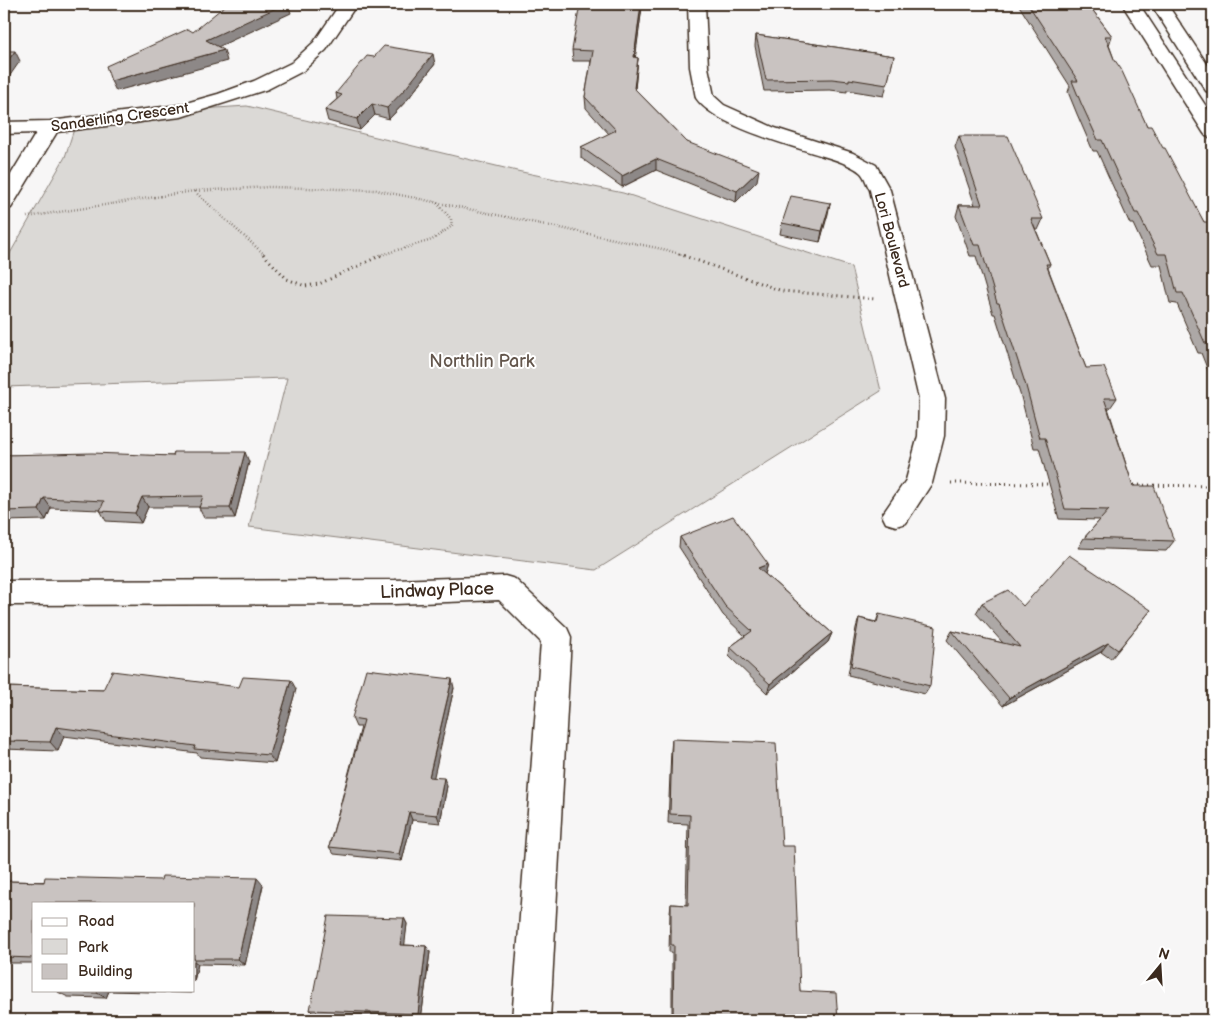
<svg xmlns="http://www.w3.org/2000/svg" width="1217" height="1024" viewBox="0 0 1217 1024" font-family="'Balsamiq Sans',sans-serif">
<style>
.green{fill:#dbd9d6;stroke:#8b827a}
.lines{fill:none;stroke-linecap:round;stroke-linejoin:round}
.street-casing{stroke:#3b2a1e;stroke-width:3}
.path-far1{stroke:#3b2a1e;stroke-width:2.5;stroke-dasharray:0.5 2.5;stroke-linecap:butt}
.path{stroke:#3b2a1e;stroke-width:3;stroke-dasharray:1 4;stroke-linecap:butt}
.street{fill:#fff;fill-rule:evenodd}
.wall{fill:#ada8a6;stroke:#3b2a1e}
.shaded-wall{fill:#8d8887;stroke:#3b2a1e}
.building{fill:#c9c3c1;stroke:#3b2a1e}
.labels{text-anchor:middle;stroke-width:4;stroke-linejoin:round;paint-order:stroke}
.far-street-label{font-size:15px;fill:#3b2a1e;stroke:#fff}
.park-label{font-size:18px;fill:#63564c;stroke:#fff}
.street-label{font-size:18px;fill:#3b2a1e;stroke:#fff}
</style>
<rect width="100%" height="100%" fill="#f7f6f6"/>
<filter id="ink" filterUnits="userSpaceOnUse"><feTurbulence type="fractalNoise" baseFrequency=".02" numOctaves="2"/><feDisplacementMap in="SourceGraphic" scale="10" xChannelSelector="R" yChannelSelector="G"/><feConvolveMatrix kernelMatrix="1 2 1 2 8 2 1 2 1" color-interpolation-filters="sRGB"/></filter>
<g filter="url(#ink)">
<!-- green -->
<path class="green" d="M247,106L517,171L623,193L851,267L881,391L596,570L249,527L287,378L4,387V264L65,157L75,126L137,124L201,109Z"/>
<g class="lines">
<defs>
<g id="street">
<path d="M340,4H357L326,50L303,71L268,89L181,117L57,132L11,208L4,209V186L36,133L4,134V122L50,121L179,105L218,94L254,81L291,63L314,42Z"/>
<path d="M688,4H705L708,67L714,96L724,105L775,128L853,153L876,165L890,190L945,399L944,436L932,483L906,523L896,526L886,523L882,515L906,480L918,436L919,399L870,190C867,185 865,177 861,173C853,165 833,159 823,156C789,145 715,126 696,98L690,67Z"/>
<path d="M1122,4H1139L1213,117V138L1206,136L1203,132Z"/>
<path d="M1151,4H1167L1213,73V93L1206,91Z"/>
<path d="M505,576L515,579L567,628L571,637L550,1020H512L541,642L499,600L395,604L4,605V581L395,580Z"/>
</g>
</defs>
<!-- street casing -->
<use href="#street" class="street-casing"/>
<!-- path-far1 -->
<g class="path-far1">
<path d="M195,192L265,255"/>
<path d="M27,217L194,191L270,187L376,190L667,250L682,255"/>
<path d="M381,255L432,240L452,226L451,219L436,202"/>
</g>
<!-- path -->
<g class="path">
<path d="M263,254L287,279L305,286L319,284L384,254"/>
<path d="M679,254L782,291L876,299"/>
<path d="M951,483L1053,484"/>
<path d="M1129,485L1213,486"/>
</g>
<!-- street -->
<use href="#street" class="street"/>
</g>
<!-- wall -->
<g class="wall">
<path d="M1018,4H1088L1112,36L1109,45L1114,59L1147,126L1204,222L1213,230V383L1201,353H1198L1177,304L1170,303L1161,265H1152L1133,224H1130L1097,151H1093L1077,114L1068,92L1070,86Z"/>
<path d="M642,7L635,57L638,58L635,89L687,142L757,181L736,202L656,170L622,187L581,158V147L609,134L586,108L585,97L591,61H573L572,50Z"/>
<path d="M756,35L894,56L884,96L847,90V92L830,90L764,91L755,46Z"/>
<path d="M435,64L408,99L389,119L375,115L360,130L328,121L325,110L337,99L336,93Z"/>
<path d="M959,136L1043,219L1038,230H1036L1050,264L1048,268L1086,368L1117,398L1110,408H1108L1133,486L1174,541L1166,551L1078,548L1084,538L1100,520L1059,519L1039,448H1034L1021,397L995,314H993L976,256H970L956,216L959,205H975L955,147Z"/>
<path d="M830,203L820,242L780,234L782,223Z"/>
<path d="M4,455L173,456L249,462L235,518H204L199,508V507H148L141,523L106,521L100,510L51,508L46,520L4,521Z"/>
<path d="M680,537L768,564L765,574L832,633L828,642L767,693L729,656L730,647L745,636L723,615L679,547Z"/>
<path d="M982,603L1023,606L1151,610L1111,659L1101,652L1003,706L947,640L952,631L1003,643L976,613Z"/>
<path d="M879,614L930,686L925,694L848,675L856,628L859,618L876,622Z"/>
<path d="M4,687L103,690L296,689L275,763L200,757L197,753L64,736L58,751L4,749Z"/>
<path d="M454,688L433,777L447,786L440,823L412,820L402,861L334,854L329,847L361,727H356L352,718Z"/>
<path d="M672,739L782,846L800,991L838,1020H672V952H669L670,912L671,904L686,905L688,824L668,823L671,750Z"/>
<path d="M4,881L263,885L245,965L198,964L194,981V903H34V963H4Z"/>
<path d="M404,918L407,924L404,945L426,946L430,952L421,1019L315,1015L310,1010Z"/>
<path d="M59,990H191V993L109,991L106,998L68,997L58,992Z"/>
</g>
<!-- shaded-wall -->
<g class="shaded-wall">
<path d="M281,4H288L291,13L209,51L206,40Z"/>
<path d="M641,4H642V7L634,68V57Z"/>
<path d="M224,50L227,61L116,91L111,81Z"/>
<path d="M15,51L20,61L4,84V66Z"/>
<path d="M433,54L435,64L408,99L389,119L387,108Z"/>
<path d="M638,58L634,98V88Z"/>
<path d="M372,104L375,115L360,130L357,119Z"/>
<path d="M656,159V170L622,187V176Z"/>
<path d="M759,170L757,181L736,202L737,191Z"/>
<path d="M830,203L828,214L820,242L822,231Z"/>
<path d="M245,452L249,462L235,518L230,508Z"/>
<path d="M142,497L148,507L141,523L135,513Z"/>
<path d="M44,498L51,508L46,520L39,510Z"/>
<path d="M768,564L765,574L756,578L758,568Z"/>
<path d="M832,633L828,642L767,693L770,684Z"/>
<path d="M1108,643L1101,652L1003,706L1009,698Z"/>
<path d="M452,679L454,688L432,785L429,777Z"/>
<path d="M291,680L296,689L275,763L269,755Z"/>
<path d="M56,727L64,736L58,751L50,742Z"/>
<path d="M444,778L447,786L440,823L437,815Z"/>
<path d="M409,812L412,820L402,861L399,854Z"/>
<path d="M257,878L263,885L245,965L238,959Z"/>
<path d="M404,918L407,924L404,951L400,945Z"/>
<path d="M426,946L430,952L421,1019L418,1014Z"/>
<path d="M194,961L198,964L194,981Z"/>
<path d="M98,990L109,991L106,998L97,993Z"/>
</g>
<!-- building -->
<g class="building">
<path d="M227,4H285L206,40L224,50L111,81L106,66L188,29L193,32Z"/>
<path d="M580,4H641L634,57L638,58L634,88L687,142L759,170L737,191L656,159L622,176L581,147L616,130L585,97L593,51L572,50Z"/>
<path d="M1028,4H1088L1112,36H1105L1114,59L1121,69L1147,126H1151L1163,148H1165L1204,222H1209L1213,230V355L1208,343H1205L1183,293H1177L1167,254H1158L1138,213H1135L1102,140H1098L1081,103L1072,81H1078Z"/>
<path d="M756,35L894,56L887,85L849,79V81L832,79L766,80Z"/>
<path d="M384,46L433,54L406,88L387,108L372,104L357,119L325,110L342,95L336,93L367,56L374,57Z"/>
<path d="M4,51H15L4,66Z"/>
<path d="M959,136H1008L1043,219H1031L1050,264H1046L1086,368L1104,367L1117,398H1104L1133,486H1154L1174,541L1084,538L1109,510L1065,509L1045,438H1040L1026,386L999,303H997L980,245H974L959,205H982Z"/>
<path d="M791,196L830,203L822,231L782,223Z"/>
<path d="M174,452H245L230,508H199L203,496L142,497L135,513L100,511L104,501L44,498L39,510L4,511V455L92,453L173,456Z"/>
<path d="M733,516L768,564L758,568L832,633L770,684L730,647L752,631L725,606L680,537Z"/>
<path d="M1069,555L1151,610L1118,650L1108,643L1009,698L952,631L1020,647L982,603L1008,590L1023,606Z"/>
<path d="M879,614L936,627L930,686L851,666L859,618L877,623Z"/>
<path d="M366,669L452,679L429,777L444,778L437,815L409,812L399,854L329,847L364,720L352,718Z"/>
<path d="M112,671L239,687L243,677L291,680L269,755L194,749L195,746L56,727L50,742L4,741V687L103,690Z"/>
<path d="M672,739L776,743L782,846H794L800,991L836,993L838,1020H673L674,945H671V904L688,905L690,815L670,814Z"/>
<path d="M162,876L257,878L238,959H194V903H34V958L4,957V881L44,882L45,877L161,880Z"/>
<path d="M328,916L404,918L400,945L426,946L418,1014L310,1010Z"/>
<path d="M59,990H98L97,993L58,992Z"/>
</g>
</g>
<g class="labels">
<!-- far-street labels -->
<g class="far-street-label">
<text transform="translate(120 117) rotate(-8)" y="5">Sanderling Crescent</text>
<text transform="translate(892 240) rotate(75)" y="5">Lori Boulevard</text>
</g>
<!-- park labels -->
<g class="park-label">
<text x="482" y="367">Northlin Park</text>
</g>
<!-- street labels -->
<g class="street-label">
<text transform="translate(437 590) rotate(-2)" y="6">Lindway Place</text>
</g>
</g>
<!-- margin -->
<rect width="1217" height="1024" fill="none" stroke="#fff" stroke-width="20"/>
<rect x="10" y="10" width="1197" height="1004" fill="none" stroke="#3b2a1e" stroke-width="2" filter="url(#ink)"/>
<!-- legend -->
<rect x="32" y="902" width="162" height="90" fill="#ffffff" stroke="#b1aaa5"/>
<rect x="42" y="918" width="25" height="8" fill="#ffffff" stroke="#b1aaa5"/>
<text x="78" y="926" font-size="15" fill="#3b2a1e">Road</text>
<rect x="42" y="939" width="25" height="15" fill="#dbd9d6" stroke="#b1aaa5"/>
<text x="78" y="952" font-size="15" fill="#3b2a1e">Park</text>
<rect x="42" y="964" width="25" height="15" fill="#c9c3c1" stroke="#b1aaa5"/>
<text x="78" y="976" font-size="15" fill="#3b2a1e">Building</text>
<!-- north arrow -->
<g transform="translate(1160 966) rotate(18)" stroke="#ffffff" stroke-width="4" paint-order="stroke">
<path d="M0-4L9 19L0 12L-9 19Z" fill="#3b2a1e"/>
<text y="-8" font-size="14" font-weight="bold" text-anchor="middle" fill="#3b2a1e">N</text>
</g>
</svg>
